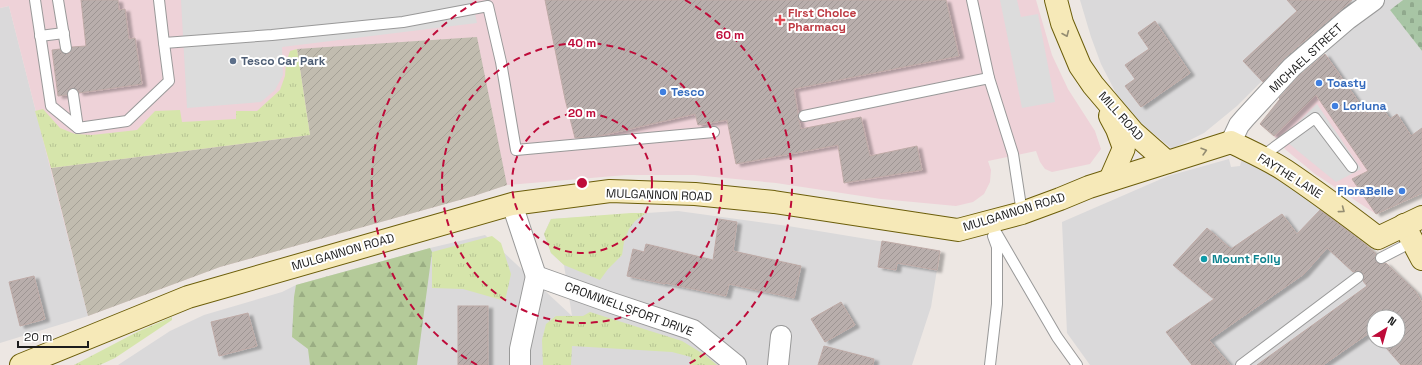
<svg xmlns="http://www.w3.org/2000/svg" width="1422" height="365" viewBox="0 0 1422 365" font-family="'Space Grotesk',sans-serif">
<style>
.residential{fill:#dad9da;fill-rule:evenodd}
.commercial{fill:#eed2d8}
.construction{fill:url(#construction-furrows)}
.grass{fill:url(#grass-tufts)}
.forest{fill:url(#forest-firs)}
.cemetery{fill:url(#cemetery-stones)}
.parking{fill:#dcdcdc}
.building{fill:url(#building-hatch);stroke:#beaaa6;filter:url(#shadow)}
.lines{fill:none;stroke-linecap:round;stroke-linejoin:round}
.lane-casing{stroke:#999;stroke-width:12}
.street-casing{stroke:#999;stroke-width:22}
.secondary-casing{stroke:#6c5e0a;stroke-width:24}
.lane{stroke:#fff;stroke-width:10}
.street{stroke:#fff;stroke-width:20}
.secondary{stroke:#f6e9b8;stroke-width:22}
.oneway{stroke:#948d72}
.ring{fill:none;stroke:#be0b39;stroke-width:2;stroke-dasharray:7 5}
.health-dot{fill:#e0444e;stroke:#fff;stroke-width:1.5}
.service-dot{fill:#5c6f8a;stroke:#fff;stroke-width:1.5}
.shop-dot{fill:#3f7fe0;stroke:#fff;stroke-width:1.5}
.culture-dot{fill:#0f9aa8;stroke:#fff;stroke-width:1.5}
.labels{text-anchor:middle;stroke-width:4;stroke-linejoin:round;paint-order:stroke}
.health-label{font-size:12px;font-weight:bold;fill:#be3a42;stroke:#fff;text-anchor:start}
.street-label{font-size:12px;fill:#1c1c1c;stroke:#fff}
.service-label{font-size:12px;font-weight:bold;fill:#4e5e75;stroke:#fff;text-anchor:start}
.shop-label{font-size:12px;font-weight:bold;fill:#366cbe;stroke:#fff;text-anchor:start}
.culture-label{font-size:12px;font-weight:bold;fill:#0d838f;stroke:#fff;text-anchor:start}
.centre{fill:#be0b39;stroke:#fff;stroke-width:2}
.ring-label{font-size:12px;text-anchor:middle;font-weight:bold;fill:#be0b39;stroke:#fff;stroke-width:4;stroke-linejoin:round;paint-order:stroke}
</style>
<defs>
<pattern id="construction-furrows" width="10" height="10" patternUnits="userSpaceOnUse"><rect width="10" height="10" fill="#c1bcaf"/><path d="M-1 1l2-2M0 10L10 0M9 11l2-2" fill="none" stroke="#a5a196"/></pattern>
<pattern id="grass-tufts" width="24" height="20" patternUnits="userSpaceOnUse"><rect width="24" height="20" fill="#d6e5ab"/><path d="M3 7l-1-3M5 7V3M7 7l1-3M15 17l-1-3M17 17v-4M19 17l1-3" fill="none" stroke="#b7c493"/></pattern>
<pattern id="forest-firs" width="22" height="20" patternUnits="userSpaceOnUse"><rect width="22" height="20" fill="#b4ca99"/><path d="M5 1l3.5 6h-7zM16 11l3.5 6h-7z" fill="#9aad83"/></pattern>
<pattern id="cemetery-stones" width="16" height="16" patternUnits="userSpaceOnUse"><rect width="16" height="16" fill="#a8c5a5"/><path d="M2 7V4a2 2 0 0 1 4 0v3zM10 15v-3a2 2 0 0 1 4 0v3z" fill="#90a98d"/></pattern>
<pattern id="building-hatch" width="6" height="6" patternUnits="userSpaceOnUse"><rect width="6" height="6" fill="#b9aeac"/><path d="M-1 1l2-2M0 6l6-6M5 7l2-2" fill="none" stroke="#9e9593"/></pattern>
<filter id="shadow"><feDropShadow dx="4.5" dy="2.5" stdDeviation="1" flood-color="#0004"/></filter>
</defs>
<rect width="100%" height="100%" fill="#ede7e3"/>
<!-- residential -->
<g class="residential">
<path d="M1080,0H1403L1390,10L1422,51V192L1376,214L1357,187L1352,179L1367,114L1327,56L1314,32L1277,66L1237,106L1204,133L1172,149L1149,130L1129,112L1119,99L1101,64L1091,37Z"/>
<path d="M9,6L88,316L0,343V8Z"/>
<path d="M1229,159L1231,167L1240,166L1241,162L1243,159L1325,206L1415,290L1422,303V365H1090L1067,333L1062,222L1168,176ZM1374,317H1398V341H1374Z"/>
<path d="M678,211L788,226L940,251L931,307L912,365H118L170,331L204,315L282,292L296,285L430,248L485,235L572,316L564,265L551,253L544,234L551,219Z"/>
</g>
<!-- commercial -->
<g class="commercial">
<path d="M0,0H1036L1052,55L1068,89L1095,131L1101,149L1090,164L1052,172L1045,169L1040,162L1036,151L988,161L991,170L990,182L984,194L973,202L956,206L881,199L776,183L694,175H626L507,185L474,196L220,267L88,316L9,6L0,8Z"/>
<path d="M1327,56L1367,114L1374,168L1352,179L1376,214L1315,174L1286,150L1274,136L1260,124L1294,82Z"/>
</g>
<!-- construction -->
<path class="construction" d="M477,37L507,185L474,196L220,267L88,316L51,168L310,135L297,49Z"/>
<!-- grass -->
<g class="grass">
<path d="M297,49L310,135L51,168L35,111L43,109L60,128L75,134L92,135L137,130L155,111L180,110L182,122L236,119V111H257L280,90L285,76L286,63L290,51Z"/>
<path d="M631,213H646L635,221L629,229L624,242L622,255L608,269L600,280L564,265L551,253L544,234L551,219Z"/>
<path d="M492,236L501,243L511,274L505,301L463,289L432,288V252Z"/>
<path d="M590,312L682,341L705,355L717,365H690L691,357L672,352L572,346L571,365H543L542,340L546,324L556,316H583Z"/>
<path d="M172,317V320L115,358L100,365H74L137,332Z"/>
</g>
<!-- forest -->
<path class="forest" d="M430,248L432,252L417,365H310L308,349L292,337L294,297L296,285Z"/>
<!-- cemetery -->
<path class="cemetery" d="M1403,0H1422V51L1390,10Z"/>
<!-- parking -->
<g class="parking">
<path d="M181,0H472L477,23L282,47L283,75L275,90L261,102L187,108Z"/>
<path d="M1000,0H1017L1021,17L1038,14L1055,102L1022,108Z"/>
<path d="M1317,104L1361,169L1336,182L1282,138Z"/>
</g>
<!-- building -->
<g class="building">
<path d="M81,0H118L119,10L125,9L129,39L135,38L142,84L79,93L78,90L72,88L69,89L67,95L58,96L52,50L60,49L61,52L67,54L70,53L72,47L86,46Z"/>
<path d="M545,0H946L959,56L794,89L798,113V117L801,129L861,117L870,156L917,146L922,170L844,183L838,145L736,164L727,120L698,125L695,114L599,136L575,138L565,99Z"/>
<path d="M1287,0H1352L1284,58L1263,82L1243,61L1297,11Z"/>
<path d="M1155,21L1190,73L1141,107L1125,86L1135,79L1125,65L1149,49L1138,33Z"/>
<path d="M1325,54L1367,114L1380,105L1390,119L1397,114L1411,136L1422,128V193L1376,214L1352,179L1368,171L1316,95L1274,136L1260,124L1280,99L1279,98L1300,75Z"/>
<path d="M1320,210L1366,245L1376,254L1375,258L1377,263L1381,264L1386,263L1416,292L1422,303V365H1401L1380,341H1398V317H1374V333L1372,331L1323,365H1257L1367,286L1363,281L1364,277L1363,273L1358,271L1353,272L1327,248L1304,274L1209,340L1230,365H1192L1166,332L1214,299L1173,265L1207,228L1231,249L1282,214L1297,234Z"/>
<path d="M719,219L737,222L733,251L801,266L794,298L729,284L726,296L665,283V284L627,276L633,249L644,252L646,244L713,260Z"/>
<path d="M882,241L940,251L937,270L897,263L896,270L878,267Z"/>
<path d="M34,276L45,319L20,326L9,282Z"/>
<path d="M841,302L855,325L825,342L811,319Z"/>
<rect x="458" y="306" width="30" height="59"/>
<path d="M248,313L257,346L219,356L211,322Z"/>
<path d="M824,346L874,359L873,365H818Z"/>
</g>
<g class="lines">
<defs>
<g id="lane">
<path d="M35,0L51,106L78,128L127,121L169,81L164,43"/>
<path d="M58,0L66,48"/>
<path d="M159,0L164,43L272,35L403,22L488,6L501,62L516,150L714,132"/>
<path d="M972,0L989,78"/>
<path d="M40,36L64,33"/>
<path d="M73,94L78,128"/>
<path d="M804,116L989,78L1013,154L1022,213"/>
<path d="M1261,157L1315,118L1352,167"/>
<path d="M990,222L1057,337L1077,365"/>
<path d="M1381,258L1412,242"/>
<path d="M990,365L997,304V247L993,236"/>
<path d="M1241,365L1358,277"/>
</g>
<g id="street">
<path d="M1231,142L1239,125L1245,118L1292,67L1348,19L1374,0"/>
<path d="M512,204L536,276"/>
<path d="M536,276L609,302L693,330L736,365"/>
<path d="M520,365V349L536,276"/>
<path d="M778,365L781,336"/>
</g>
<g id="secondary">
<path d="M1056,0L1062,23L1080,66L1093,85L1133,132L1167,162"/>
<path d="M1110,180L1124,148L1117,129L1110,116"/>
<path d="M1404,225L1422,259"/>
<path d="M21,365L188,297L512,204L610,191L695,194L774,202L958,230L1022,213L1060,199L1089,187L1231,142C1249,151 1268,159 1286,171C1317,192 1348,215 1378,238L1422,217"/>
</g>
</defs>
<!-- lane casing -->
<use href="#lane" class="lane-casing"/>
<!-- street casing -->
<use href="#street" class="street-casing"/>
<!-- secondary casing -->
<use href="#secondary" class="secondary-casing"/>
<!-- lane -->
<use href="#lane" class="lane"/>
<!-- street -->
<use href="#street" class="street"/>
<!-- secondary -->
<use href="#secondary" class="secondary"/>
</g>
<!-- one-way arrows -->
<defs><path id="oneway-chevron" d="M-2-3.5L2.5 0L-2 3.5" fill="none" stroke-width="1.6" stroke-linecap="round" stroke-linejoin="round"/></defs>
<g class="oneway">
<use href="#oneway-chevron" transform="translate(1066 34) rotate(67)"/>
<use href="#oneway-chevron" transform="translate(1204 151) rotate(-16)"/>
<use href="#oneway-chevron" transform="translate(1342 210) rotate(37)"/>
</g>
<!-- distance rings -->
<g class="ring">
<circle cx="582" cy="183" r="70"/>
<circle cx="582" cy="183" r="140"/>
<path d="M477 365A210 210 0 0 1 479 0M685 0A210 210 0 0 1 687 365"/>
</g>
<!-- markers -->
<path class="health-dot" d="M778 14h4v4h4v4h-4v4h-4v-4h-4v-4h4z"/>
<circle class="service-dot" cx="233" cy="61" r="4"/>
<g class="shop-dot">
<circle cx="1319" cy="83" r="4"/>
<circle cx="663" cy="92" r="4"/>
<circle cx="1335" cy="106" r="4"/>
<circle cx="1402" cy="191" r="4"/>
</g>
<circle class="culture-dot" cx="1204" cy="259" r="4"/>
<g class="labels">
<!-- health labels -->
<g class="health-label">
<text x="788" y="17">First Choice<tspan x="788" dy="14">Pharmacy</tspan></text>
</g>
<!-- street labels -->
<g class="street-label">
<text transform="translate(1306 58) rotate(-43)" y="4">MICHAEL STREET</text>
<text transform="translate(1121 116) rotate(48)" y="4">MILL ROAD</text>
<text transform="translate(1290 176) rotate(32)" y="4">FAYTHE LANE</text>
<text transform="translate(659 195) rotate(2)" y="4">MULGANNON ROAD</text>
<text transform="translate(1014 212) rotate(-17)" y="4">MULGANNON ROAD</text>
<text transform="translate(343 252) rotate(-16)" y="4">MULGANNON ROAD</text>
<text transform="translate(629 309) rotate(20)" y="4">CROMWELLSFORT DRIVE</text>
</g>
<!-- service labels -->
<g class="service-label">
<text x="241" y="65">Tesco Car Park</text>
</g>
<!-- shop labels -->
<g class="shop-label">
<text x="1327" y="87">Toasty</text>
<text x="671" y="96">Tesco</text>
<text x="1343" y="110">Lorluna</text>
<text x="1394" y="195" text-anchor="end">FloraBelle</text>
</g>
<!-- culture labels -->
<g class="culture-label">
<text x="1212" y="263">Mount Folly</text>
</g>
</g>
<circle cx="582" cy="183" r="6" class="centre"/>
<g class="ring-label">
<text x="730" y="39">60 m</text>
<text x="582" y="47">40 m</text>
<text x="582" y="117">20 m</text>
</g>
<!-- north arrow -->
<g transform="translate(1386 329) rotate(37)"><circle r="19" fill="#ffffff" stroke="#a4a4a4"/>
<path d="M0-3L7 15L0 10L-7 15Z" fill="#be0b39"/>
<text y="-6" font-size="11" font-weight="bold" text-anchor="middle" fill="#1c1c1c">N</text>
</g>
<!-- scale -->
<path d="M18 341v6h70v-6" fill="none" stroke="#1c1c1c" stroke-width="2"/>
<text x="24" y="341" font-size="12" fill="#1c1c1c" stroke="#ffffff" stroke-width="3" paint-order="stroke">20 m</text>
</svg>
